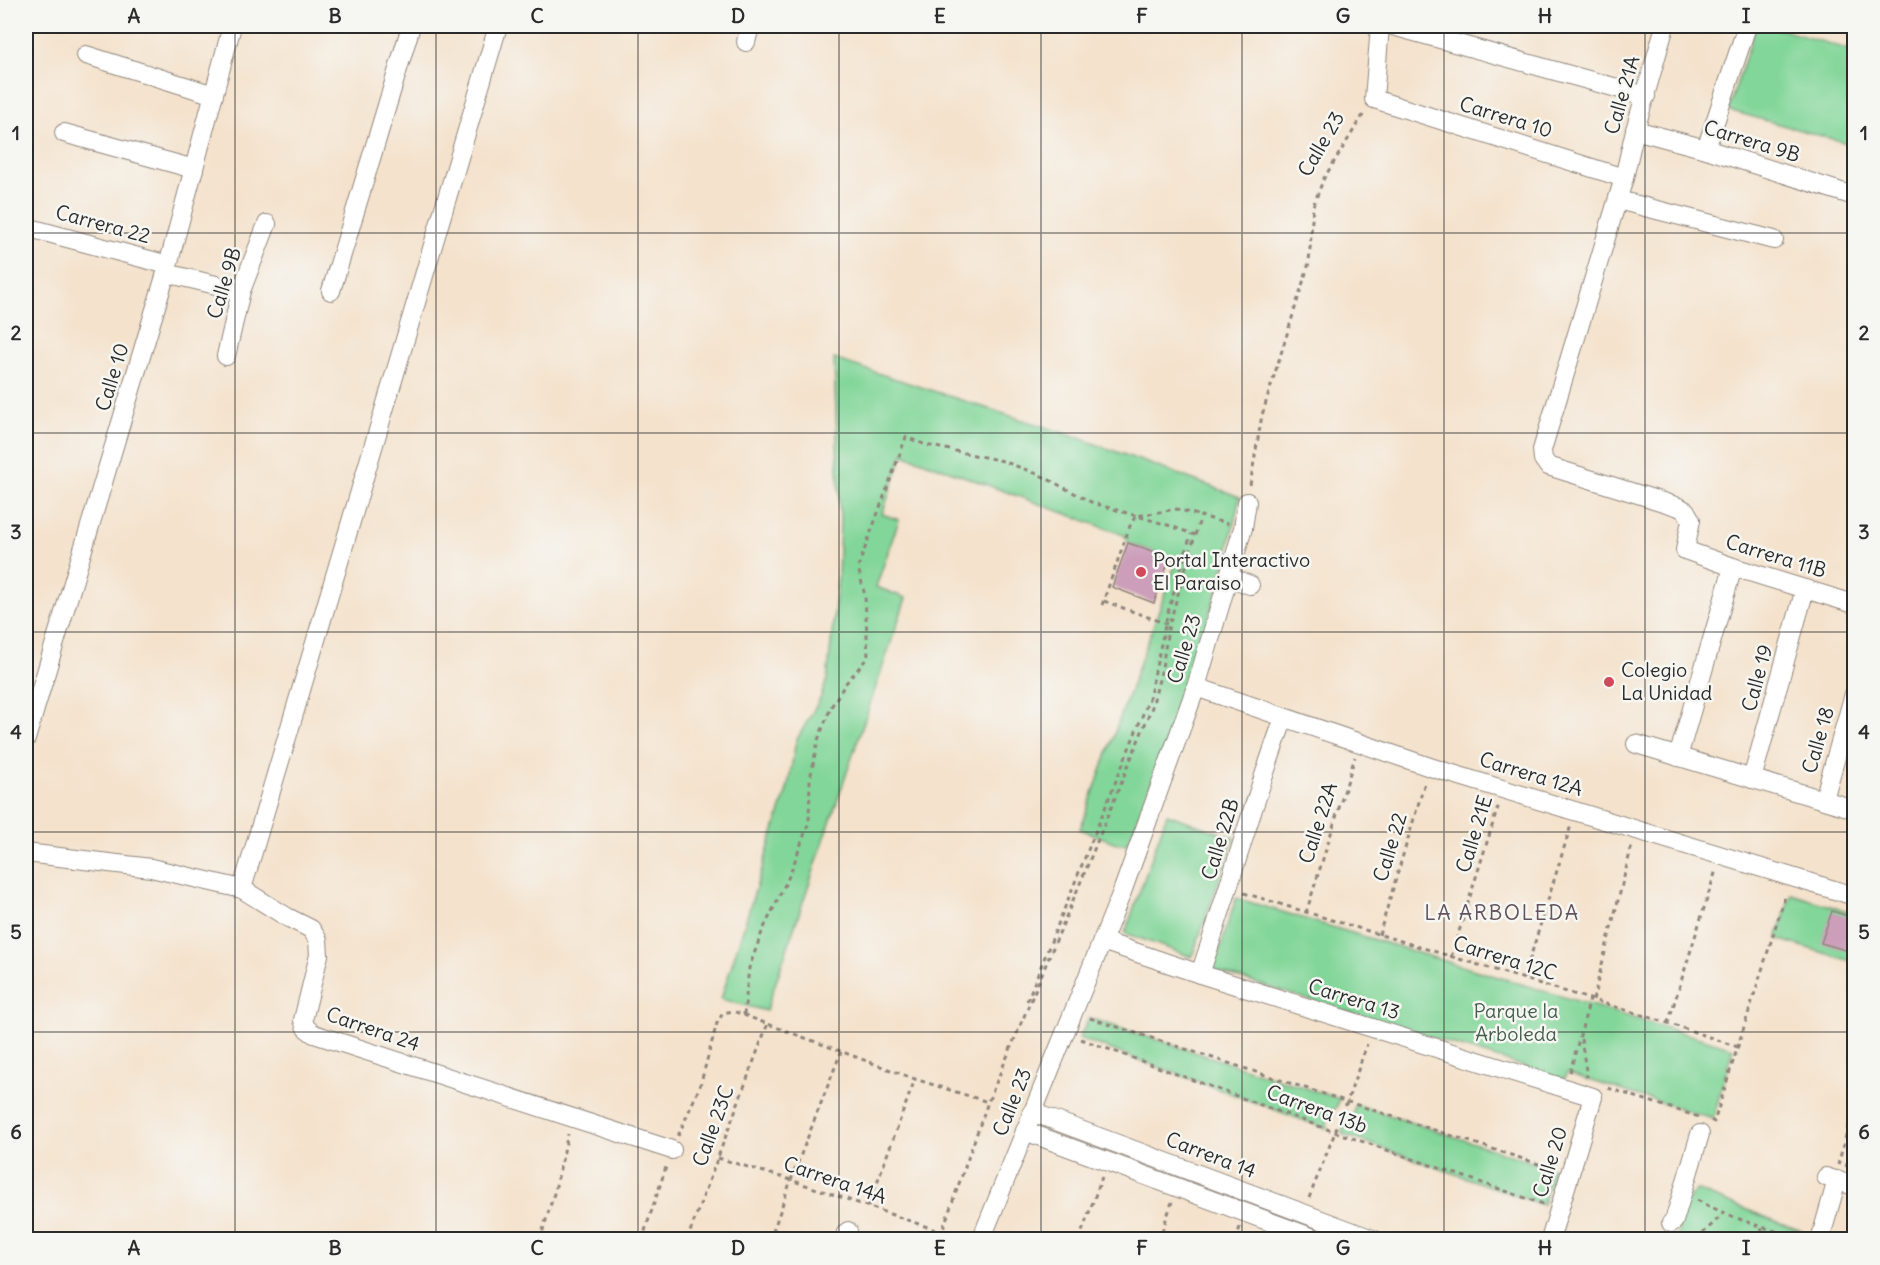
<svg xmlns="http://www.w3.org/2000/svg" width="1880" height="1265" viewBox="0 0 1880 1265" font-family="Delius,sans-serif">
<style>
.green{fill:#82d699;stroke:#568062;stroke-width:1.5}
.building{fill:#cc9eba}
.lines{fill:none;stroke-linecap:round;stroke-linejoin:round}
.minor-casing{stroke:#90867c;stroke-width:20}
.path{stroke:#90867c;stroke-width:3;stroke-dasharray:4.5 4.5;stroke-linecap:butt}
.minor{stroke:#fff;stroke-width:18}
.grid{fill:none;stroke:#2b2b2b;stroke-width:1.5;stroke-opacity:0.55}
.poi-dot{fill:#d1495b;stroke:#f6f6f2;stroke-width:2}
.labels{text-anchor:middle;stroke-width:5;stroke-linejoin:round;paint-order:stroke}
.street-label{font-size:20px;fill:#2b2b2b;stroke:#f6f6f2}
.poi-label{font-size:20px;fill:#2b2b2b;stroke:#f6f6f2;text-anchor:start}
.park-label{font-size:20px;fill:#455e4c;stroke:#f6f6f2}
.neighbourhood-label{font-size:21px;letter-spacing:1.5px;fill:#63535d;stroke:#f6f6f2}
.neatline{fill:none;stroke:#2b2b2b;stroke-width:2}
.grid-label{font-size:20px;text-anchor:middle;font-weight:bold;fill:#2b2b2b}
</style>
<rect width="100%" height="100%" fill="#f6f6f2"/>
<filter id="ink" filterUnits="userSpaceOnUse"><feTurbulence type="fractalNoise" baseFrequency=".0167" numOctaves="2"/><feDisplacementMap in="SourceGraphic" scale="12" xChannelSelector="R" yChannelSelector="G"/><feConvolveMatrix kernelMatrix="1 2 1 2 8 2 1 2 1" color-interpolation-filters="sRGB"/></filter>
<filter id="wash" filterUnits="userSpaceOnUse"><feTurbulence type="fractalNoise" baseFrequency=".008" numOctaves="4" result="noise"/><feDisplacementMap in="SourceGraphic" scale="24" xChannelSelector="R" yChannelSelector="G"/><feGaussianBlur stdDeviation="1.35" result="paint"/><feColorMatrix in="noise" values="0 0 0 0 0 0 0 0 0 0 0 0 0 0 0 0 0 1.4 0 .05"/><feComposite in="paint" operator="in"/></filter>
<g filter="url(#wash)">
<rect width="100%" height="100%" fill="#f4e2cc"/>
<!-- green -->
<g class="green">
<path d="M1756,26H1769L1854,51V145L1728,110Z"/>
<path d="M834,359L1079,438L1240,497L1222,575L1189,681L1131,837L1126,844H1119L1080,829L1177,560L1128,543L1124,535L903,454L882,514L899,520L876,587L906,598L766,1011L721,999L788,786L796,741L820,699L827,680L838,578L840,521Z"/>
<path d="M1167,814L1234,838L1192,957L1125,933Z"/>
<path d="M1791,894L1854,913V962L1777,939Z"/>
<path d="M1236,898L1733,1048L1713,1119L1567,1073L1564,1079L1213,970Z"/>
<path d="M1089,1018L1340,1099L1336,1108L1328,1114L1327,1129L1079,1038Z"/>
<path d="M1355,1104L1553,1169L1543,1205L1342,1134L1343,1128L1352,1122Z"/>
<path d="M1696,1190L1809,1234L1807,1240H1676L1685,1203Z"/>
</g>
<g id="blocks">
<!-- building -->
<g class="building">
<path d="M1128,543L1170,557L1154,603L1112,587Z"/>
<path d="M1832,911L1854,918V943L1852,952L1821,943Z"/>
</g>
</g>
</g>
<g filter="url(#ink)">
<use href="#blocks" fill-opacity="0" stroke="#90867c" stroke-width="1.5"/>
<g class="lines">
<defs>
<g id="minor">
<path d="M1380,26L1374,99L1624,178"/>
<path d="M1393,26L1646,96"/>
<path d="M1665,26L1635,130L1624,178L1542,450L1543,459L1548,466L1679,507L1686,511L1691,520L1685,550L1733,567L1854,604"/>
<path d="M746,42L750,26"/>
<path d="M86,55L214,95"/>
<path d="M1635,130L1706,149L1854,196"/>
<path d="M64,133L194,169"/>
<path d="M1706,149L1747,26"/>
<path d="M1618,200L1774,240"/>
<path d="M26,227L168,265"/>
<path d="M166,273L241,291"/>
<path d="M331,291L411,26"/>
<path d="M226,356L241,291L267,224"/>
<path d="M1229,577L1250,585"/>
<path d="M1196,687L1430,767L1854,896"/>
<path d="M26,739L166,273L232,26"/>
<path d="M1636,744L1854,809"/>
<path d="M1678,757L1733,567"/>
<path d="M1752,779L1805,589"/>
<path d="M1824,799L1854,694"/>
<path d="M26,853L151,868L242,889L287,917L311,929L318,940L319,955L303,1020L306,1028L314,1034L672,1150"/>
<path d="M242,889L498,26"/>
<path d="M1102,941L1200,974L1593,1097L1550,1240"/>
<path d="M1200,974C1229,889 1253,802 1284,718"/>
<path d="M1032,1112L1375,1240"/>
<path d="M1025,1131L1319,1240"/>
<path d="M1826,1177L1854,1186"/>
<path d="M1671,1223L1674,1221L1700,1134"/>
<path d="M844,1240L846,1233L848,1231"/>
<path d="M981,1240L1122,892L1196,687L1243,528L1247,502"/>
<path d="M1820,1240L1837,1180"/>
</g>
</defs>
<!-- minor casing -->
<use href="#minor" class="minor-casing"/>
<!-- path -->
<g class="path">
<path d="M1250,485L1262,415L1309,263L1313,206L1324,178L1365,112"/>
<path d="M1195,535L1201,516L1228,524"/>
<path d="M1104,601L1167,624"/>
<path d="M1102,605L1131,523L1136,516L1177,509L1201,516"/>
<path d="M1244,893L1668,1023L1738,1047"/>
<path d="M1306,913L1355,757"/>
<path d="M1379,935L1425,782"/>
<path d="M1451,957L1499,804"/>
<path d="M1524,978L1571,825"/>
<path d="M1593,1000L1632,845"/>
<path d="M1027,1001L1149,699L1168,612L1191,534"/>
<path d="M744,1015L749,968L762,932L790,874L809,822L810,779L818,740L831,707L846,683L868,657L865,596L858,567L906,437L926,445L1003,461L1040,475L1093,503L1171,526L1195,535L1168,629L1162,668L1152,707L1084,874L988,1102L939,1240"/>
<path d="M1090,1018L1554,1169"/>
<path d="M1668,1023L1716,870"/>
<path d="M1081,1039L1335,1132L1543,1204"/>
<path d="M1581,1039L1587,1077"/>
<path d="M1570,1072L1590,999"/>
<path d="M1608,1088L1699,1117"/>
<path d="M1711,1120L1714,1122L1786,894"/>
<path d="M678,1136L700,1086L717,1023L723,1013L733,1011L915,1079L988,1102"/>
<path d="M718,1158L791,1180L942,1232"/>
<path d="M1838,1165L1854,1106"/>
<path d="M1846,1167L1854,1143"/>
<path d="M1309,1198L1347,1102L1367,1044"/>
<path d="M1697,1200C1732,1218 1764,1229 1803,1238"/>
<path d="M868,1207L915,1079"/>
<path d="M1761,1228L1765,1240"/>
<path d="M540,1240L555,1190L568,1134"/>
<path d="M642,1240L667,1164"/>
<path d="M687,1240L768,1023"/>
<path d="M770,1240L791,1180L841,1052"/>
<path d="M1079,1240L1102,1177"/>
<path d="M1159,1240L1172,1202"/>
<path d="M1236,1240L1240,1227"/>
<path d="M1696,1240L1723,1214"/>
</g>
<!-- minor -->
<use href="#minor" class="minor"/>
</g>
</g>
<!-- grid -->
<path class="grid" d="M235,26V1240M436,26V1240M638,26V1240M839,26V1240M1041,26V1240M1242,26V1240M1444,26V1240M1645,26V1240M26,233H1854M26,433H1854M26,632H1854M26,832H1854M26,1032H1854"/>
<!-- markers -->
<g class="poi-dot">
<circle cx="1141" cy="572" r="6"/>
<circle cx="1609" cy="682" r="6"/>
</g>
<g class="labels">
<!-- street labels -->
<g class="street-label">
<text transform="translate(1622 95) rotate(-74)" y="7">Calle 21A</text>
<text transform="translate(1506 117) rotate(17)" y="7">Carrera 10</text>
<text transform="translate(1752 141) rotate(17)" y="7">Carrera 9B</text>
<text transform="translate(1321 144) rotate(-60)" y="7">Calle 23</text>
<text transform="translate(103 224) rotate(15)" y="7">Carrera 22</text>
<text transform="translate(224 283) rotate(-73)" y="7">Calle 9B</text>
<text transform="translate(112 377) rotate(-73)" y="7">Calle 10</text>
<text transform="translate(1776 556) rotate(17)" y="7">Carrera 11B</text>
<text transform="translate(1184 649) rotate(-73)" y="7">Calle 23</text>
<text transform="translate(1757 678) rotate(-75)" y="7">Calle 19</text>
<text transform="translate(1818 740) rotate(-74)" y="7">Calle 18</text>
<text transform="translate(1531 774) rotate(17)" y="7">Carrera 12A</text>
<text transform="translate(1318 823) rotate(-72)" y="7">Calle 22A</text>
<text transform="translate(1474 834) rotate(-73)" y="7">Calle 21E</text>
<text transform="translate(1220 839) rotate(-73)" y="7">Calle 22B</text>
<text transform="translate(1390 847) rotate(-73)" y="7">Calle 22</text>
<text transform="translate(1505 958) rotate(17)" y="7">Carrera 12C</text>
<text transform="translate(1354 999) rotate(17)" y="7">Carrera 13</text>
<text transform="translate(373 1029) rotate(19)" y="7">Carrera 24</text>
<text transform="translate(1012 1102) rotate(-68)" y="7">Calle 23</text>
<text transform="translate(1317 1109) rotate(20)" y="7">Carrera 13b</text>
<text transform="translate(713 1126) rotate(-70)" y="7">Calle 23C</text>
<text transform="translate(1211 1155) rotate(21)" y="7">Carrera 14</text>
<text transform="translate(1550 1162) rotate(-73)" y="7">Calle 20</text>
<text transform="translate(835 1180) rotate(19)" y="7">Carrera 14A</text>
</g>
<!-- poi labels -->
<g class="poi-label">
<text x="1153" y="567">Portal Interactivo<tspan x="1153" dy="23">El Paraiso</tspan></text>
<text x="1621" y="677">Colegio<tspan x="1621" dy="23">La Unidad</tspan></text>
</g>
<!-- park labels -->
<g class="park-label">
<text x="1516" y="1018">Parque la<tspan x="1516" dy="23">Arboleda</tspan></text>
</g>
<!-- neighbourhood labels -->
<g class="neighbourhood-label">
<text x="1502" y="920">LA ARBOLEDA</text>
</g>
</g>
<!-- margin -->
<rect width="1880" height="1265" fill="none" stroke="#f6f6f2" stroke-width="66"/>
<rect x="33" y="33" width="1814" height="1199" class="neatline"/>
<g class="grid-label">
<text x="134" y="23">A</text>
<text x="335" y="23">B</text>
<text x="537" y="23">C</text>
<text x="738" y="23">D</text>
<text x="940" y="23">E</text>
<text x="1142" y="23">F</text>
<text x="1343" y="23">G</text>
<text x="1545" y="23">H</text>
<text x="1746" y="23">I</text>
<text x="16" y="140">1</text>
<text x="1864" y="140">1</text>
<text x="16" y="340">2</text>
<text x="1864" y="340">2</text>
<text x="16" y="539">3</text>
<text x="1864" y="539">3</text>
<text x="16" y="739">4</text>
<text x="1864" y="739">4</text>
<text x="16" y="939">5</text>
<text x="1864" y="939">5</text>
<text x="16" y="1139">6</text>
<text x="1864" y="1139">6</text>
<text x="134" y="1255">A</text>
<text x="335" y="1255">B</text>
<text x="537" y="1255">C</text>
<text x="738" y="1255">D</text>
<text x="940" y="1255">E</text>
<text x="1142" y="1255">F</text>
<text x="1343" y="1255">G</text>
<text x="1545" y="1255">H</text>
<text x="1746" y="1255">I</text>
</g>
</svg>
